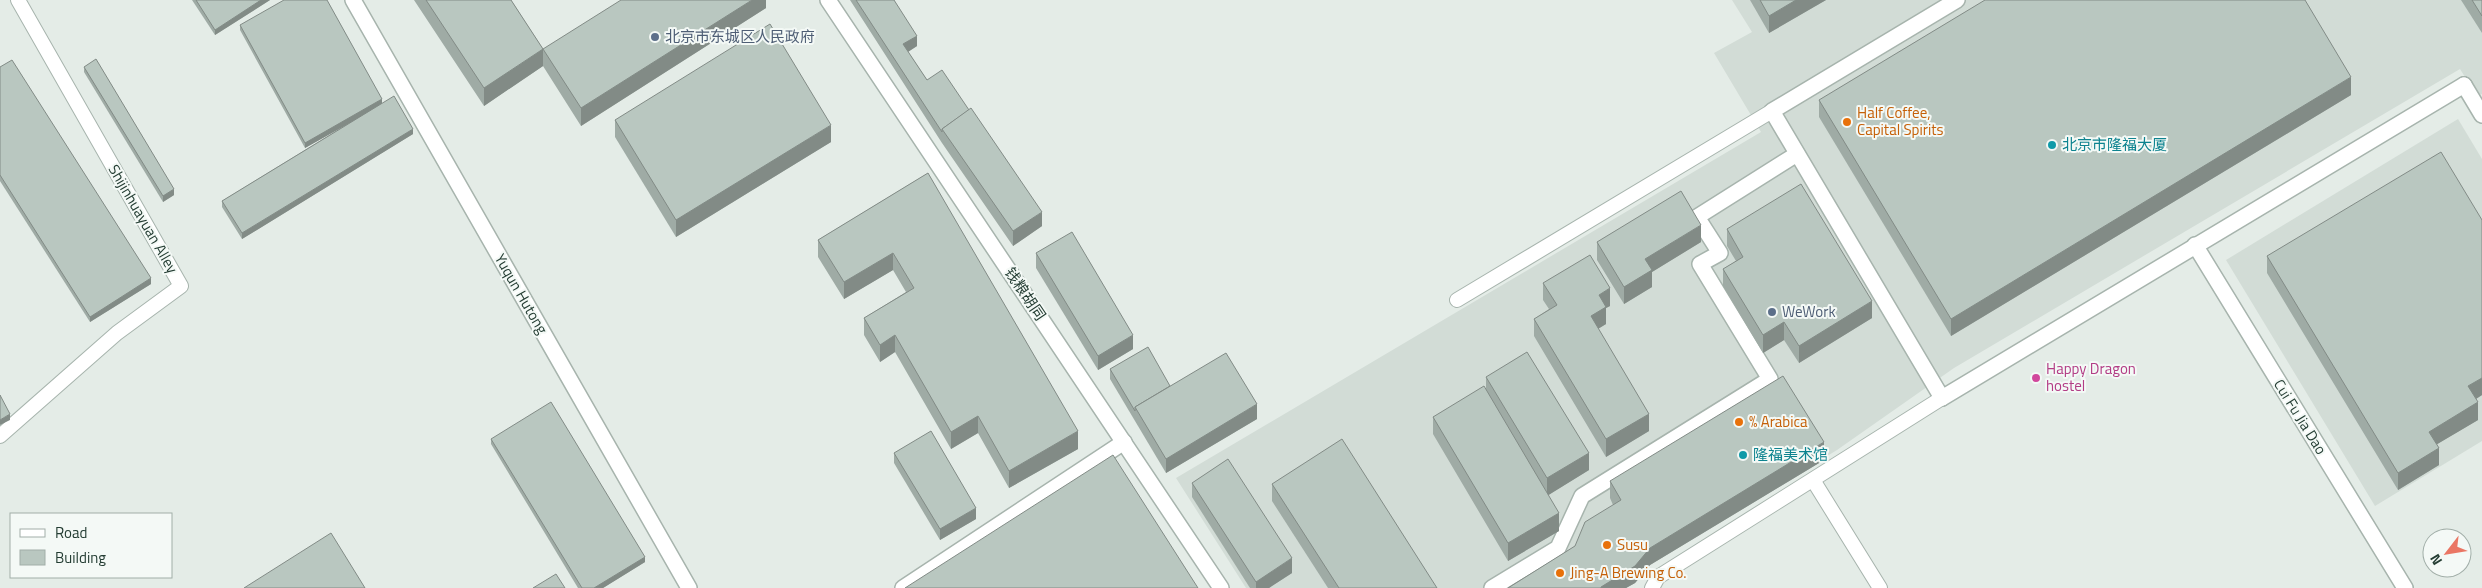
<svg xmlns="http://www.w3.org/2000/svg" width="2482" height="588" viewBox="0 0 2482 588" font-family="'Titillium Web','Noto Sans SC',sans-serif">
<style>
.built{fill:#d2dcd6}
.lines{fill:none;stroke-linecap:round;stroke-linejoin:round}
.service-casing{stroke:#a7b4ad;stroke-width:16}
.pedestrian-casing{stroke:#a7b4ad;stroke-width:18}
.minor-casing{stroke:#a7b4ad;stroke-width:18}
.service{stroke:#fff;stroke-width:14}
.pedestrian{stroke:#fff;stroke-width:15}
.minor{stroke:#fff;stroke-width:15}
.wall{fill:#9faba5}
.shaded-wall{fill:#828b86}
.building{fill:#b9c7c0;stroke:#828b86}
.service-dot{fill:#5c6f8a;stroke:#f4f9f6;stroke-width:2}
.food-dot{fill:#e8710a;stroke:#f4f9f6;stroke-width:2}
.culture-dot{fill:#0f9aa8;stroke:#f4f9f6;stroke-width:2}
.hotel-dot{fill:#d1479c;stroke:#f4f9f6;stroke-width:2}
.labels{text-anchor:middle;stroke-width:4;stroke-linejoin:round;paint-order:stroke}
.service-label{font-size:15px;fill:#4e5e75;stroke:#f4f9f6;text-anchor:start}
.food-label{font-size:15px;fill:#c56008;stroke:#f4f9f6;text-anchor:start}
.culture-label{font-size:15px;fill:#0d838f;stroke:#f4f9f6;text-anchor:start}
.street-label{font-size:15px;fill:#243d33;stroke:#f4f9f6}
.hotel-label{font-size:15px;fill:#b23c85;stroke:#f4f9f6;text-anchor:start}
</style>
<rect width="100%" height="100%" fill="#e4ece7"/>
<!-- built -->
<g class="built">
<path d="M1732,0H2482V94L2477,96L2460,69L1954,368L1837,450L1650,565L1635,583L1626,588H1246L1176,478L1761,132L1714,53L1752,32Z"/>
<path d="M2458,119L2482,159V441L2375,506L2226,260Z"/>
</g>
<g class="lines">
<defs>
<g id="service">
<path d="M1457,300L1772,111"/>
<path d="M0,436L117,333L181,286L18,0"/>
<path d="M1813,480L1880,588"/>
<path d="M1652,588L1658,577L1942,398"/>
</g>
<g id="pedestrian">
<path d="M2464,85L2482,115"/>
<path d="M1942,398L1772,111L1957,0"/>
<path d="M1492,588L1558,548L1582,496L1770,379L1700,264L1720,253L1697,217L1797,154"/>
</g>
<g id="minor">
<path d="M353,0L689,588"/>
<path d="M828,0L1221,588"/>
<path d="M2195,245L2405,588"/>
<path d="M1942,398L2464,85"/>
<path d="M903,588L1124,442"/>
</g>
</defs>
<!-- service casing -->
<use href="#service" class="service-casing"/>
<!-- pedestrian casing -->
<use href="#pedestrian" class="pedestrian-casing"/>
<!-- minor casing -->
<use href="#minor" class="minor-casing"/>
<!-- service -->
<use href="#service" class="service"/>
<!-- pedestrian -->
<use href="#pedestrian" class="pedestrian"/>
<!-- minor -->
<use href="#minor" class="minor"/>
</g>
<!-- wall -->
<g class="wall">
<path d="M192,0H270L215,35Z"/>
<path d="M414,0H511L543,49L766,0V8L581,126L543,66L484,106Z"/>
<path d="M850,0H894L917,46L908,52L927,80L1042,226L1013,246L942,143Z"/>
<path d="M1750,0H1826L1769,33Z"/>
<path d="M2461,0H2482V33Z"/>
<path d="M240,25L382,103L413,134L242,239L222,207V201L349,123L305,148L240,30Z"/>
<path d="M0,67L151,284L90,322L0,181Z"/>
<path d="M84,67L174,195L163,202L84,72Z"/>
<path d="M2351,95L1951,336L1819,117V100Z"/>
<path d="M615,120L831,142L676,237L615,137Z"/>
<path d="M928,173L1078,449L1009,488L978,433L951,449L895,352L880,362L864,335V318L906,292L893,270L844,299L818,257V240Z"/>
<path d="M2482,220V395L2476,399L2478,420L2437,444L2439,465L2398,490L2267,273V256Z"/>
<path d="M1727,229L1872,318L1799,363L1784,340L1763,353L1723,286V269L1736,261L1727,246Z"/>
<path d="M1597,242H1701L1652,272V287L1624,304L1597,260Z"/>
<path d="M1036,253L1133,349L1098,370L1036,268Z"/>
<path d="M1543,283L1610,306L1606,308V324L1598,329L1649,431L1606,457L1534,336V319L1549,309L1543,300Z"/>
<path d="M1110,369L1170,386L1257,419L1166,473L1110,379Z"/>
<path d="M1486,377L1589,470L1548,495L1559,531L1508,561L1433,434V417L1486,389Z"/>
<path d="M491,439L645,562L603,588H578L491,444Z"/>
<path d="M894,453L976,519L940,540L894,463Z"/>
<path d="M1824,460L1650,565L1635,583L1626,588H1508L1575,546L1613,505L1610,498V481Z"/>
<path d="M1192,483L1292,573L1269,588H1250L1192,497Z"/>
<path d="M1272,484L1437,588H1328L1272,501Z"/>
</g>
<!-- shaded-wall -->
<g class="shaded-wall">
<path d="M261,0H270L215,35V30Z"/>
<path d="M752,0H766V8L581,126V108Z"/>
<path d="M1796,0H1826L1769,33V16Z"/>
<path d="M917,36V46L903,55V44Z"/>
<path d="M543,49V66L484,106V88Z"/>
<path d="M2351,77V95L1951,336V319Z"/>
<path d="M382,99V105L305,148V143Z"/>
<path d="M831,125V142L676,237V220Z"/>
<path d="M413,129V134L242,239V233Z"/>
<path d="M174,189V195L163,202V196Z"/>
<path d="M1042,212V226L1013,246V231Z"/>
<path d="M1701,225V242L1652,272V287L1624,304V287L1645,259Z"/>
<path d="M893,253V270L844,299V282Z"/>
<path d="M151,278V284L90,322V317Z"/>
<path d="M1610,288V306L1606,308V324L1591,333V316L1599,295Z"/>
<path d="M1872,301V318L1799,363V346Z"/>
<path d="M1784,322V340L1763,353V335Z"/>
<path d="M895,335V352L880,362V345Z"/>
<path d="M1133,335V349L1098,370V356Z"/>
<path d="M2482,378V395L2468,404V386Z"/>
<path d="M2478,402V420L2429,449V432Z"/>
<path d="M1257,404V419L1166,473V459Z"/>
<path d="M10,414V420L0,425V420Z"/>
<path d="M1649,414V431L1606,457V439Z"/>
<path d="M978,416V433L951,449V432Z"/>
<path d="M1078,431V449L1009,488V471Z"/>
<path d="M1824,442V460L1650,565L1635,583L1626,588H1601V587L1650,548Z"/>
<path d="M2439,448V465L2398,490V473Z"/>
<path d="M1589,453V470L1547,496V478Z"/>
<path d="M976,508V519L940,540V529Z"/>
<path d="M1559,513V531L1508,561V543Z"/>
<path d="M645,557V562L603,588H594Z"/>
<path d="M1292,558V573L1269,588H1256V582Z"/>
</g>
<!-- building -->
<g class="building">
<path d="M196,0H261L215,30Z"/>
<path d="M284,0H327L382,99L305,143L240,25Z"/>
<path d="M426,0H511L543,49L484,88Z"/>
<path d="M621,0H752L581,108L543,49Z"/>
<path d="M856,0H894L917,36L903,44L927,80L942,70L969,110L942,129V132Z"/>
<path d="M1760,0H1796L1769,16Z"/>
<path d="M1985,0H2305L2351,77L1951,319L1819,100Z"/>
<path d="M2472,0H2482V16Z"/>
<path d="M770,24L831,125L676,220L615,120Z"/>
<path d="M96,59L174,189L163,196L84,67Z"/>
<path d="M12,60L151,278L90,317L0,175V67Z"/>
<path d="M394,96L413,129L242,233L222,201Z"/>
<path d="M971,108L1042,212L1013,231L942,129Z"/>
<path d="M2441,152L2482,220V378L2468,386L2478,402L2429,432L2439,448L2398,473L2267,256Z"/>
<path d="M928,173L1078,431L1009,471L978,416L951,432L895,335L880,345L864,318L914,288L893,253L844,282L818,240Z"/>
<path d="M1801,184L1872,301L1799,346L1784,322L1763,335L1723,269L1743,257L1727,229Z"/>
<path d="M1681,191L1701,225L1645,259L1652,270L1624,287L1597,242Z"/>
<path d="M1072,232L1133,335L1098,356L1036,253Z"/>
<path d="M1590,255L1610,288L1599,295L1606,307L1591,316L1649,414L1606,439L1534,319L1557,305L1543,283Z"/>
<path d="M1148,347L1170,386L1135,407V411L1110,369Z"/>
<path d="M1527,352L1589,453L1547,478L1486,377Z"/>
<path d="M1226,353L1257,404L1166,459L1135,407Z"/>
<path d="M1783,376L1824,442L1650,548L1635,566L1601,587V588H1508L1575,546L1585,522L1621,500L1610,481Z"/>
<path d="M1484,386L1559,513L1508,543L1433,417Z"/>
<path d="M0,395L10,414L0,420Z"/>
<path d="M551,402L645,557L594,588H582L491,439Z"/>
<path d="M931,431L976,508L940,529L894,453Z"/>
<path d="M1342,439L1437,588H1339L1272,484Z"/>
<path d="M1113,455L1198,588H905Z"/>
<path d="M1228,459L1292,558L1256,582L1192,483Z"/>
<path d="M331,533L365,588H244Z"/>
<path d="M556,574L565,588H533Z"/>
</g>
<!-- markers -->
<g class="service-dot">
<circle cx="655" cy="37" r="5"/>
<circle cx="1772" cy="312" r="5"/>
</g>
<g class="food-dot">
<circle cx="1847" cy="122" r="5"/>
<circle cx="1739" cy="422" r="5"/>
<circle cx="1607" cy="545" r="5"/>
<circle cx="1560" cy="573" r="5"/>
</g>
<g class="culture-dot">
<circle cx="2052" cy="145" r="5"/>
<circle cx="1743" cy="455" r="5"/>
</g>
<circle class="hotel-dot" cx="2036" cy="378" r="5"/>
<g class="labels">
<!-- service labels -->
<g class="service-label">
<text x="665" y="42">北京市东城区人民政府</text>
<text x="1782" y="317">WeWork</text>
</g>
<!-- food labels -->
<g class="food-label">
<text x="1857" y="118">Half Coffee,<tspan x="1857" dy="17">Capital Spirits</tspan></text>
<text x="1749" y="427">% Arabica</text>
<text x="1617" y="550">Susu</text>
<text x="1570" y="578">Jing-A Brewing Co.</text>
</g>
<!-- culture labels -->
<g class="culture-label">
<text x="2062" y="150">北京市隆福大厦</text>
<text x="1753" y="460">隆福美术馆</text>
</g>
<!-- street labels -->
<g class="street-label">
<text transform="translate(143 219) rotate(60)" y="5">Shijinhuayuan Alley</text>
<text transform="translate(521 294) rotate(60)" y="5">Yuqun Hutong</text>
<text transform="translate(1025 294) rotate(56)" y="5">钱粮胡同</text>
<text transform="translate(2300 417) rotate(58)" y="5">Cui Fu Jia Dao</text>
</g>
<!-- hotel labels -->
<g class="hotel-label">
<text x="2046" y="374">Happy Dragon<tspan x="2046" dy="17">hostel</tspan></text>
</g>
</g>
<!-- legend -->
<rect x="10" y="513" width="162" height="65" fill="#f4f9f6" stroke="#a1aea8"/>
<rect x="20" y="529" width="25" height="8" fill="#ffffff" stroke="#a1aea8"/>
<text x="55" y="538" font-size="15" fill="#243d33">Road</text>
<rect x="20" y="550" width="25" height="15" fill="#b9c7c0" stroke="#a1aea8"/>
<text x="55" y="563" font-size="15" fill="#243d33">Building</text>
<!-- north arrow -->
<g transform="translate(2447 553) rotate(239)"><circle r="24" fill="#f4f9f6" stroke="#a1aea8"/>
<path d="M0-4L9 19L0 12L-9 19Z" fill="#ea7664"/>
<text y="-8" font-size="14" font-weight="bold" text-anchor="middle" fill="#243d33">N</text>
</g>
</svg>
